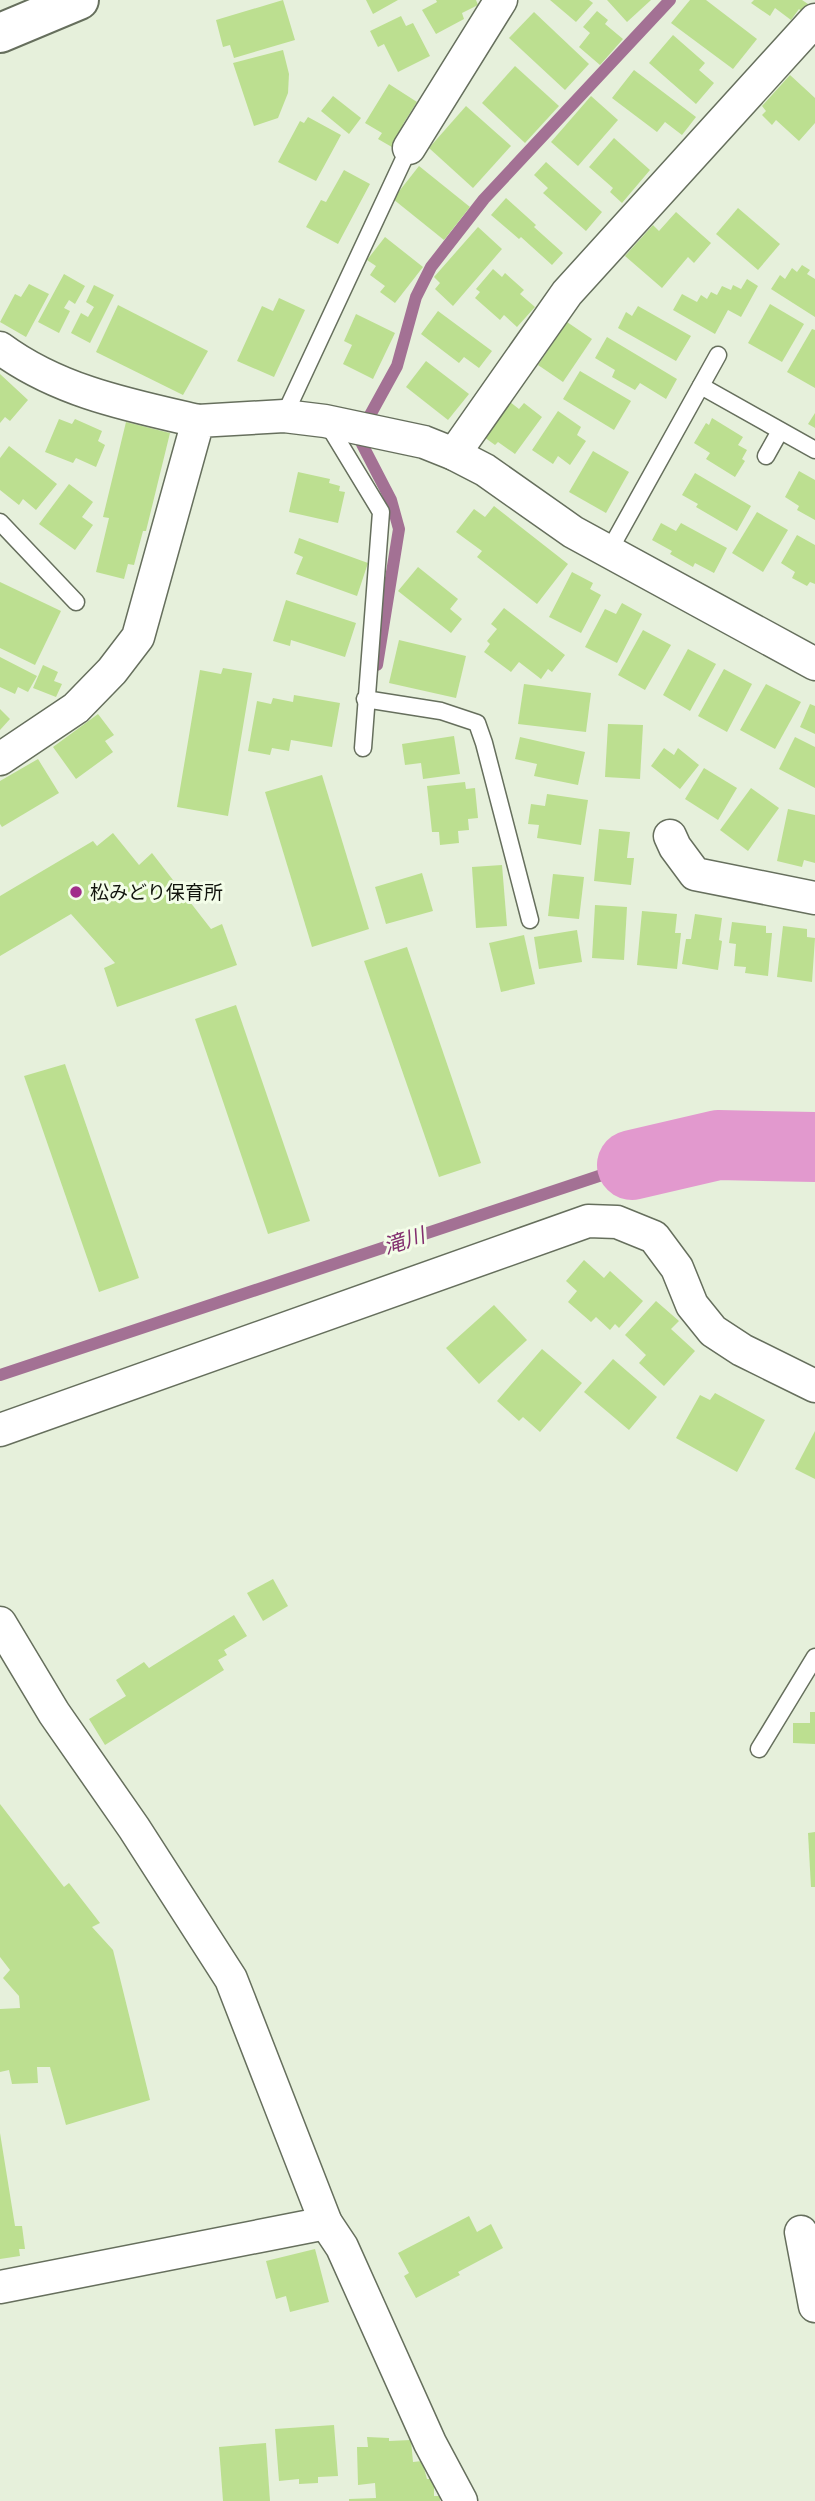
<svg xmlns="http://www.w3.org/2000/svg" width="815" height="2501" viewBox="0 0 815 2501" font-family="Arial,'Noto Sans JP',sans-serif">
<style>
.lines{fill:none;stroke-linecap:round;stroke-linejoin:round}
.stream{stroke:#a37194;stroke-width:12}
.river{stroke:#e299ce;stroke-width:70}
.building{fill:#bcdf90}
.lane-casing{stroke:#666f5d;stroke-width:19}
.street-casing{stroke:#666f5d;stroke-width:35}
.highway-casing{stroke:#666f5d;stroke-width:42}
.lane{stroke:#fff;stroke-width:16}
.street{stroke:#fff;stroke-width:32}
.highway{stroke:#fff;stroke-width:38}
.poi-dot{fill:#a12e8a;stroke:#f3fde8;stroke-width:2.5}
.labels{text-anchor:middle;stroke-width:6;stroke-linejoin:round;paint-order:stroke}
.poi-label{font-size:19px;fill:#11140d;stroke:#f3fde8;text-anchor:start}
.water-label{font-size:21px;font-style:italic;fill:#822e6f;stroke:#f3fde8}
</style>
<rect width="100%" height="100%" fill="#e6f0db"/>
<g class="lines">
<!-- stream -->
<g class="stream">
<path d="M369,417L397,366L416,297L431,267L484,199L670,0"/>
<path d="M362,444L391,500L399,529L377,665"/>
<path d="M0,1375L632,1165"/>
</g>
<!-- river -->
<path class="river" d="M632,1165L718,1145L815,1147"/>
</g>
<!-- building -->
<g class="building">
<path d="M283,0L295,40L234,58L230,45L223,47L216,20Z"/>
<path d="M366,0H398L373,14Z"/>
<path d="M436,0H476L478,5L462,13L464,19L436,34L422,10L437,2Z"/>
<path d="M550,0H589L593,3L576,22Z"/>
<path d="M607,0H651L627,22Z"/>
<path d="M690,0H706L757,39L733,69L671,23Z"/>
<path d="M754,0H802L808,4L802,12L799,9L791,20L775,8L770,16L751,3Z"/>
<path d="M597,11L608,20L605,24L623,39L600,65L579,47L590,33L583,27Z"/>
<path d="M534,12L589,64L565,90L509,38Z"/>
<path d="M401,16L406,26L413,23L430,56L398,72L384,44L378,47L370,31Z"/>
<path d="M673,35L705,63L699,70L714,83L696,104L649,63Z"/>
<path d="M283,50L289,74L288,93L278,118L254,126L233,63Z"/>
<path d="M515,66L559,106L525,143L482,103Z"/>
<path d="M634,70L696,117L682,135L665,122L657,132L612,98Z"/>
<path d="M790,75L815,98V123L799,141L776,120L772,125L762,115L766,111L762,106Z"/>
<path d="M389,84L417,102L403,124L410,129L397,150L378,139L382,133L365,123Z"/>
<path d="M333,96L361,118L349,134L321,111Z"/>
<path d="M591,96L618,120L578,166L551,142Z"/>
<path d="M466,106L511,146L473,188L429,148Z"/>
<path d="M308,117L341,135L316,181L278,162L300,121L304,123Z"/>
<path d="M614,138L650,170L622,203L610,192L613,188L589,167Z"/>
<path d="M546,162L602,212L586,231L543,193L548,188L534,175Z"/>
<path d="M419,166L470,207L444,240L393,199Z"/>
<path d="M344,170L370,184L338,244L306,227L321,200L326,202Z"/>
<path d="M506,198L536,225L534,227L563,253L552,265L521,237L519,239L491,215Z"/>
<path d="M738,208L780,244L758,270L716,234Z"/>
<path d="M676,212L711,243L694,263L688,257L662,288L625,256L653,225L659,231Z"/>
<path d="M478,227L502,249L453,306L435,289L440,283L434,277Z"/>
<path d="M385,237L423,267L395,303L380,292L385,286L370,275L376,266L367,260Z"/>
<path d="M802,265L810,270L807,274L815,279V317L771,289L780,275L785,279L792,268L797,272Z"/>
<path d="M493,269L502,277L505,273L524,290L520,294L535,307L517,327L504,315L500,320L475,298L480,292L476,289Z"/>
<path d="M64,274L85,286L75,304L69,300L64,308L70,311L59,333L38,322Z"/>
<path d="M747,279L758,286L741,317L728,310L715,334L673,310L682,294L697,302L701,295L707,299L711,292L717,295L722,286L731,290L733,285L741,289Z"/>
<path d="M29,284L49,294L26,337L0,322L15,294L21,297Z"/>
<path d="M94,285L114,295L90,343L71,333L81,313L88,317L94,307L86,302Z"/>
<path d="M279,298L305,310L274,377L237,361L262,306L273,311Z"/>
<path d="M770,304L804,324L782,362L748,343Z"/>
<path d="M118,305L208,351L183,395L96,352Z"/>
<path d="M638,306L691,336L676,361L618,328L626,312L632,316Z"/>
<path d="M438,311L492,351L479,368L464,357L459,363L421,334Z"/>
<path d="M356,314L395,333L373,379L343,364L352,345L344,341Z"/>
<path d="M567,322L592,339L563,382L538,365Z"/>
<path d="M812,329L815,330V388L787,372Z"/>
<path d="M607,337L677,379L666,399L640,383L635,390L612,377L615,370L595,358Z"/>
<path d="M426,361L469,394L448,420L406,387Z"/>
<path d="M580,371L631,401L614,430L563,399Z"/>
<path d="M0,374L28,400L10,421L5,417L0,423Z"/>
<path d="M510,402L519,409L524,403L542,417L515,454L498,442L495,445L484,437Z"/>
<path d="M558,411L581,427L577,435L586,441L570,465L558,456L553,464L532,450Z"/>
<path d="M815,413V428L808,424Z"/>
<path d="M712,418L743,437L738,445L747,450L742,459L745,461L735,477L706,459L710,453L694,443L706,423L709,425Z"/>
<path d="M59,419L72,424L75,419L102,431L98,441L105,445L96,467L76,458L73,463L45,452Z"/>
<path d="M126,422L170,433L146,531H143L134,565L128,564L124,579L96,572L109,518L103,517Z"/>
<path d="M9,446L57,484L36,510L23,499L19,505L0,490V458Z"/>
<path d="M593,451L629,472L606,513L569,492Z"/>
<path d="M799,471L815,480V520L797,510L799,506L785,497Z"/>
<path d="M298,472L330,479L329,483L340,486L339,491L345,492L338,523L289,512Z"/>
<path d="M695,473L751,506L737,531L696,507L698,504L682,495Z"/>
<path d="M69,484L93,502L82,517L93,525L75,550L39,524Z"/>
<path d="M494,506L568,564L537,604L477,557L482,551L456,532L474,509L485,517Z"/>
<path d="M757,512L788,530L763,572L732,553Z"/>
<path d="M661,523L676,531L681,523L727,548L714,573L695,563L693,567L670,554L672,551L652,540Z"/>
<path d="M797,535L815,545V584L810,582L807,586L792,578L795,572L781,563Z"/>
<path d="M299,538L368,563L357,596L296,574L303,557L294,553Z"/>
<path d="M418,567L458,599L450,609L462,619L451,633L398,591Z"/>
<path d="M572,572L593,583L590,589L601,595L581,633L549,617Z"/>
<path d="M0,582L61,611L35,665L0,648Z"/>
<path d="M286,600L356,623L345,657L291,640L290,646L273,641Z"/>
<path d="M622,603L642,614L617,663L585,647L605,609L616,614Z"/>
<path d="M504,608L565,655L552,672L548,669L541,679L519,662L511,672L484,652L490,644L487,641L497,629L491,624Z"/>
<path d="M643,630L671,645L645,690L618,675Z"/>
<path d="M399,640L466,656L456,698L389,683Z"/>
<path d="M688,649L716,664L690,711L663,695Z"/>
<path d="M0,657L37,676L28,692L18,687L15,694L0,687Z"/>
<path d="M43,665L58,672L54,681L62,684L56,697L33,688Z"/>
<path d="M223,668L252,673L228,816L177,807L200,670L221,674Z"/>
<path d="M724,669L752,684L727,732L698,716Z"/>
<path d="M524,684L591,693L586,732L518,724Z"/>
<path d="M766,684L801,702L775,749L740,730Z"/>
<path d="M294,695L340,703L332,747L291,740L289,751L272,748L270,755L248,751L257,701L271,704L273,698L293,702Z"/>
<path d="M810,704L815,706V734L800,727Z"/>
<path d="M0,709L10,719L0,730Z"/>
<path d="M98,714L114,735L105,741L113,752L76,779L53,747Z"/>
<path d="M608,724L643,725L640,779L605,777Z"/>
<path d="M454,736L460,774L423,779L421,763L405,765L402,744Z"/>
<path d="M520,737L585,752L578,785L534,776L537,764L515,759Z"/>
<path d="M795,737L815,747V788L779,769Z"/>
<path d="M664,748L674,755L678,748L699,765L680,789L651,766Z"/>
<path d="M38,759L59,793L2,827L0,824V781Z"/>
<path d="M704,768L737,788L718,820L685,799Z"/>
<path d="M322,775L369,929L312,947L265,792Z"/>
<path d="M465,782L466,789L475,788L478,818L468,819L469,830L458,831L459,843L440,845L439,832H432L427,786Z"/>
<path d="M751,788L779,808L748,851L720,830Z"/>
<path d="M547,794L588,800L581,845L537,838L539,825L528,824L531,804L545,806Z"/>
<path d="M788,809L815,815V863L804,860L802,867L777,861Z"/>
<path d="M599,829L630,832L627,858H634L631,885L594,881Z"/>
<path d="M113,833L139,865L152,853L211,929L222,924L237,965L117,1007L104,968L115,963L71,914L0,956V896L93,841L97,846Z"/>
<path d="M502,865L507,926L476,928L472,867Z"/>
<path d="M422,873L433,911L386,924L375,887Z"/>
<path d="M553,874L584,877L579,919L548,916Z"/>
<path d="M595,905L627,907L624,960L592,958Z"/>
<path d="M642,911L677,914L675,933H681L677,969L637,965Z"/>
<path d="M695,914L722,918L719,940L722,941L718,970L682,964L686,939H691Z"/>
<path d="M732,922L766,926V933H772L768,976L745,973L746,967L734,966L736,944L729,943Z"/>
<path d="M783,926L807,929V937L815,938L812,982L777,977Z"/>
<path d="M577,930L582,962L539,969L534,937Z"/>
<path d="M524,935L535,984L501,992L489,943Z"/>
<path d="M407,947L481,1163L439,1177L364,961Z"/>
<path d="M236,1005L310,1221L268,1234L195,1019Z"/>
<path d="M65,1064L139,1278L99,1292L24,1076Z"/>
<path d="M584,1260L604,1278L610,1271L643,1301L619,1328L615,1324L610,1330L596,1317L591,1322L568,1302L577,1291L566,1281Z"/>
<path d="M656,1301L679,1321L671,1329L695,1351L664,1386L639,1363L646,1355L625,1335Z"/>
<path d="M494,1305L527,1340L479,1384L446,1348Z"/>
<path d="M542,1349L582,1383L540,1432L523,1417L519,1421L497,1401Z"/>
<path d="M613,1359L657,1397L629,1430L584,1392Z"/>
<path d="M715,1393L765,1420L737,1472L676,1438L700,1395L710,1400Z"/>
<path d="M815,1431V1479L795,1469Z"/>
<path d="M273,1579L288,1606L263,1621L247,1593Z"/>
<path d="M234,1615L247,1636L224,1650L227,1655L218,1660L224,1670L105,1745L89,1719L126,1696L116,1680L144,1662L149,1668Z"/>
<path d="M810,1712H815V1744L793,1743V1723H810Z"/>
<path d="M0,1804L64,1887L69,1883L100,1923L92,1927L113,1950L150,2100L66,2125L50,2067H37L38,2083L12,2084L9,2070L0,2072V2009L20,2008L19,1996L3,1978L10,1970L0,1957Z"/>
<path d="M815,1832V1887H811L808,1833Z"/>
<path d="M0,2133L15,2226H22L25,2249H19L20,2256L0,2259Z"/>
<path d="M469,2216L477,2232L491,2224L503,2248L458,2272L460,2275L416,2298L404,2276L409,2273L398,2253Z"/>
<path d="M315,2249L329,2302L290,2312L286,2296L276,2299L266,2261Z"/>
<path d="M334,2425L338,2476L318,2477V2483L299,2484V2479L279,2481L275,2429Z"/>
<path d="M367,2437L389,2438V2441L411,2440L413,2462L422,2461L427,2479H434V2496H440V2501H349V2499L376,2498L375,2483L358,2485L357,2447H368Z"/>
<path d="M266,2443L270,2501H223L219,2447Z"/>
</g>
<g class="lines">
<defs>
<g id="lane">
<path d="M701,386L815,450"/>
<path d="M284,416L409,148"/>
<path d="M327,423L381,512L363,748"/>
<path d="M766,456L780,431"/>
<path d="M0,522L76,602"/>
<path d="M609,551L718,355"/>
<path d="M365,699L441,711L477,723L484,743L530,920"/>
<path d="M759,1749L815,1657"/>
</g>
<g id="street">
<path d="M409,148L501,0"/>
<path d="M0,348C58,391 128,405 198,421"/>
<path d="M454,454L567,293L815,20"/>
<path d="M0,759L76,708L112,671L138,637L198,421L284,416L325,421L424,442L454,454L485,470L573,532L815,664"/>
<path d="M670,836L675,847L695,874L815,898"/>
<path d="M0,1430L588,1221L617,1222L654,1237L677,1268L692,1305L713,1331L742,1350L815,1386"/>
<path d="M0,1623L54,1713L134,1828L231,1979L326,2223L342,2247L430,2443L461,2501"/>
<path d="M801,2232L815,2306"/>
<path d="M0,2287L326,2223"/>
</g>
<path id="highway" d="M0,33L79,0"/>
</defs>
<!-- lane casing -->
<use href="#lane" class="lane-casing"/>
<!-- street casing -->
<use href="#street" class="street-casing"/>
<!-- highway casing -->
<use href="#highway" class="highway-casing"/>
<!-- lane -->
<use href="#lane" class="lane"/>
<!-- street -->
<use href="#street" class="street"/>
<!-- highway -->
<use href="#highway" class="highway"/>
</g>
<!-- markers -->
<circle class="poi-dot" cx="76" cy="892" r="7"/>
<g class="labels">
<!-- poi labels -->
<g class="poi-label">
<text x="90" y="899">松みどり保育所</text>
</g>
<!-- water labels -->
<g class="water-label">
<text transform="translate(404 1241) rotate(-18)" y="7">滝川</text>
</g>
</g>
</svg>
